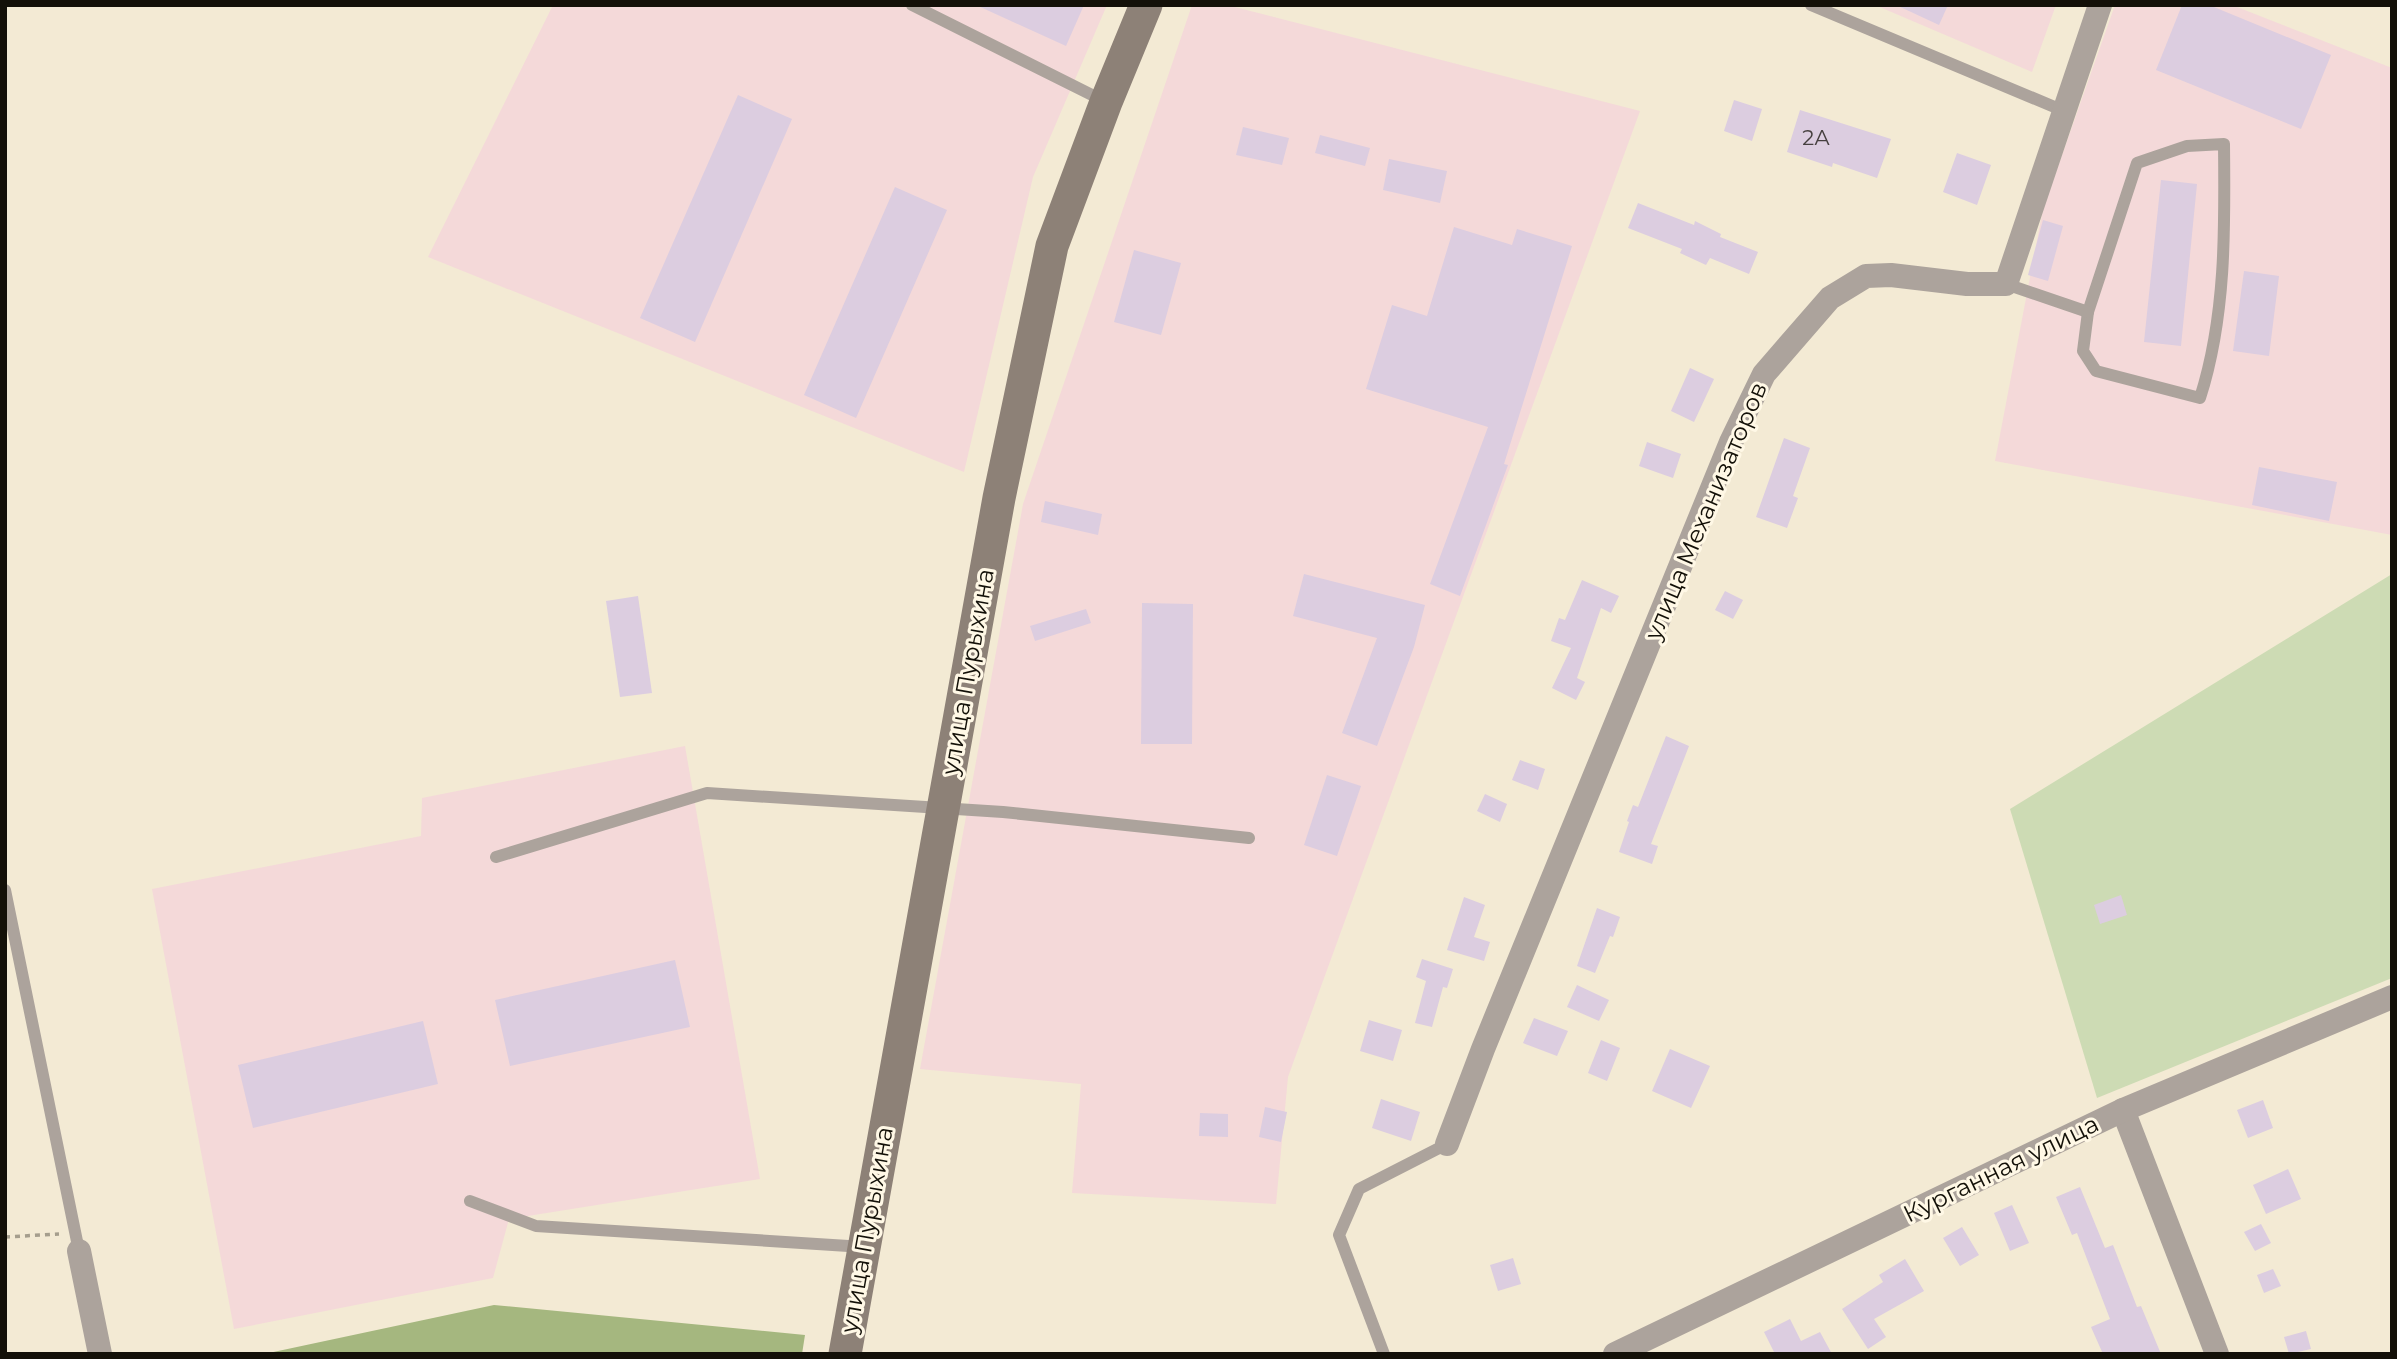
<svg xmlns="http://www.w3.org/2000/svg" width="2397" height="1359" viewBox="0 0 2397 1359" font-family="Montserrat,sans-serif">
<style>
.industrial{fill:#f4d9d9}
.green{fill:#cddbb4}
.forest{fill:#a5b77f}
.building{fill:#dccde0}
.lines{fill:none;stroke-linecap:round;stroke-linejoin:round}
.path{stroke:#a59e8d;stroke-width:3.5;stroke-dasharray:5 5;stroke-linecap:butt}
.lane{stroke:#aca39c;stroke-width:12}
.street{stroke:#aca39c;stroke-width:24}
.secondary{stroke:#8d8177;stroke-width:33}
.labels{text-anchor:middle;stroke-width:6;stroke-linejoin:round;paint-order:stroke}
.number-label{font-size:21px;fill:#453f3e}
.street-label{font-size:24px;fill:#131008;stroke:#fff8e6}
</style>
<rect width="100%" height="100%" fill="#f3ead4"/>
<!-- industrial -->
<g class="industrial">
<path d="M553,5H1107L1033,177L964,472L428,257Z"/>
<path d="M1192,5H1227L1640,111L1288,1077L1276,1204L1072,1193L1081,1084L920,1069L1023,504Z"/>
<path d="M1875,5H2056L2032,72Z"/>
<path d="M2115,5H2232L2392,68V535L1995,461L2043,209Z"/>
<path d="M685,746L760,1179L509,1219L493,1278L234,1329L152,889L421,836L422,798Z"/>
</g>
<!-- green -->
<path class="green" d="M2392,574V978L2097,1098L2010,809Z"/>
<!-- forest -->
<path class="forest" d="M494,1305L805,1335L802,1354H264Z"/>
<!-- building -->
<g class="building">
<path d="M976,5H1084L1066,46Z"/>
<path d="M1896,5H1948L1939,25Z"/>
<path d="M2182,5H2209L2331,55L2301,129L2156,70Z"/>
<path d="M738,95L792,119L695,342L640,318Z"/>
<path d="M1734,100L1762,109L1752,141L1724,131Z"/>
<path d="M1800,110L1891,139L1877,178L1833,163L1832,167L1787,152Z"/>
<path d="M1243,127L1289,138L1282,165L1236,155Z"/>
<path d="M1320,135L1370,148L1365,166L1315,153Z"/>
<path d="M1957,153L1991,165L1977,205L1943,192Z"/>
<path d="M1389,159L1447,171L1440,203L1383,190Z"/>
<path d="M2161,180L2197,184L2181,346L2144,342Z"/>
<path d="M895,187L947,210L856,418L804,395Z"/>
<path d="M1638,203L1694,225L1695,221L1721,234L1720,237L1758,252L1749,274L1710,258L1706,265L1680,253L1682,249L1628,228Z"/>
<path d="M2043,220L2063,226L2048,281L2028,275Z"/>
<path d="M1454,227L1512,245L1517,229L1572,246L1504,464L1508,465L1460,596L1430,584L1488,427L1366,389L1392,305L1427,316Z"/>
<path d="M1134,250L1181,263L1161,335L1114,322Z"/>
<path d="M2244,271L2279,276L2269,356L2233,351Z"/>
<path d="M1690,368L1714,379L1694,422L1671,411Z"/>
<path d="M1784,438L1810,448L1793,496L1798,498L1787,528L1756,517Z"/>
<path d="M1647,442L1681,454L1673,478L1639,466Z"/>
<path d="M2259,467L2337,482L2329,521L2252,505Z"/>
<path d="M1045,501L1102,514L1098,535L1041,522Z"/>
<path d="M1304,574L1425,605L1414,647L1377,746L1342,733L1377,638L1293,616Z"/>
<path d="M1582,580L1619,596L1611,613L1601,608L1577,678L1585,682L1576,700L1552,688L1571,648L1551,641L1559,618L1565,620Z"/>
<path d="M1725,591L1743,600L1733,619L1715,610Z"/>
<path d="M638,596L652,693L620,697L606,601Z"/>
<path d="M1142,603L1193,604L1192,744H1141Z"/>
<path d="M1086,609L1091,623L1035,641L1030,626Z"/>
<path d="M1666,736L1689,746L1651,844L1658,846L1652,864L1619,852L1629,822L1627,821L1633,805L1638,807Z"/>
<path d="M1520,760L1545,769L1538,790L1512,780Z"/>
<path d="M1327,775L1361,786L1337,856L1304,845Z"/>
<path d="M1485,794L1507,804L1500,822L1477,811Z"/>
<path d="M2121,895L2127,915L2100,924L2094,905Z"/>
<path d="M1464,897L1485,905L1474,937L1490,942L1484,961L1447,950Z"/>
<path d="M1597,908L1620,917L1613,937L1610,936L1595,973L1577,966Z"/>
<path d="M1422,959L1453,969L1447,988L1443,987L1432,1027L1415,1023L1426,981L1416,977Z"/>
<path d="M675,960L690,1027L510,1066L495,1000Z"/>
<path d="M1577,985L1609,1000L1599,1021L1567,1007Z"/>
<path d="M1534,1018L1568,1031L1557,1056L1523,1043Z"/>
<path d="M1369,1020L1402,1030L1393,1061L1360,1051Z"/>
<path d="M423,1021L438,1084L253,1128L238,1065Z"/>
<path d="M1601,1040L1620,1048L1607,1081L1588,1073Z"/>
<path d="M1670,1049L1710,1066L1691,1108L1652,1091Z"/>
<path d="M1381,1099L1420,1112L1411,1141L1372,1128Z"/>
<path d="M2263,1100L2273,1128L2248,1138L2237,1110Z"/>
<path d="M1265,1107L1287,1112L1281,1142L1259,1137Z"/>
<path d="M1200,1113L1228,1114V1137L1199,1136Z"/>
<path d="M2288,1169L2301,1199L2266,1214L2253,1185Z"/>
<path d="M2080,1187L2105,1248L2113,1245L2137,1307L2141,1306L2161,1354H2103L2091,1327L2110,1319L2077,1233L2072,1235L2056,1197Z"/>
<path d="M2012,1205L2029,1243L2010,1251L1994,1213Z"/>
<path d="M2261,1224L2271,1243L2255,1251L2244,1232Z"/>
<path d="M1962,1227L1979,1255L1960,1266L1943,1238Z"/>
<path d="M1513,1258L1521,1284L1498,1291L1490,1265Z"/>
<path d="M1905,1259L1924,1291L1874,1319L1886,1337L1868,1349L1842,1309L1883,1282L1879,1275Z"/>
<path d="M2273,1269L2281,1286L2264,1293L2257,1275Z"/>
<path d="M1790,1319L1801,1341L1820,1332L1832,1354H1775L1764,1332Z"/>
<path d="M2306,1331L2311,1349L2289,1354L2284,1337Z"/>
</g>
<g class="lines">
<!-- path -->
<path class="path" d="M5,1237L59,1234"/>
<!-- lane -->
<g class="lane">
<path d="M912,5L1106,102"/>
<path d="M1811,5L2064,111"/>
<path d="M2224,144C2225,229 2226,317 2200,398L2096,371L2083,351L2088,312L2137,163L2187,146Z"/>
<path d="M2006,284L2088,312"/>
<path d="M496,857L707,793L1003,812L1249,838"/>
<path d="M5,890L79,1251"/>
<path d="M470,1201L536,1226L864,1247"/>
<path d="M1384,1354L1339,1235L1359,1189L1447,1144"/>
</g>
<!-- street -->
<g class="street">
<path d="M2123,1110L2217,1354"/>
<path d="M1447,1144L1483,1049L1731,442L1764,374L1830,298L1866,276L1891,275L1967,284H2006L2100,5"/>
<path d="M79,1251L100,1354"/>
<path d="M1615,1354L2123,1110L2392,997"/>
</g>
<!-- secondary -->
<path class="secondary" d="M845,1354L999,498L1052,246L1106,102L1146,5"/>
</g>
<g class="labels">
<!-- number labels -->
<g class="number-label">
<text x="1816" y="145">2А</text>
</g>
<!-- street labels -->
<g class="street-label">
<text transform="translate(1706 511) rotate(-67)" y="8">улица Механизаторов</text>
<text transform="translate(968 672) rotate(-80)" y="8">улица Пурыхина</text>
<text transform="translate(2001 1169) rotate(-26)" y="8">Курганная улица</text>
<text transform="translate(867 1230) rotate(-80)" y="8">улица Пурыхина</text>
</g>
</g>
<!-- border -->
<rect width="2397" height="1359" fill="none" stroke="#131008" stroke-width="14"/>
</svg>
